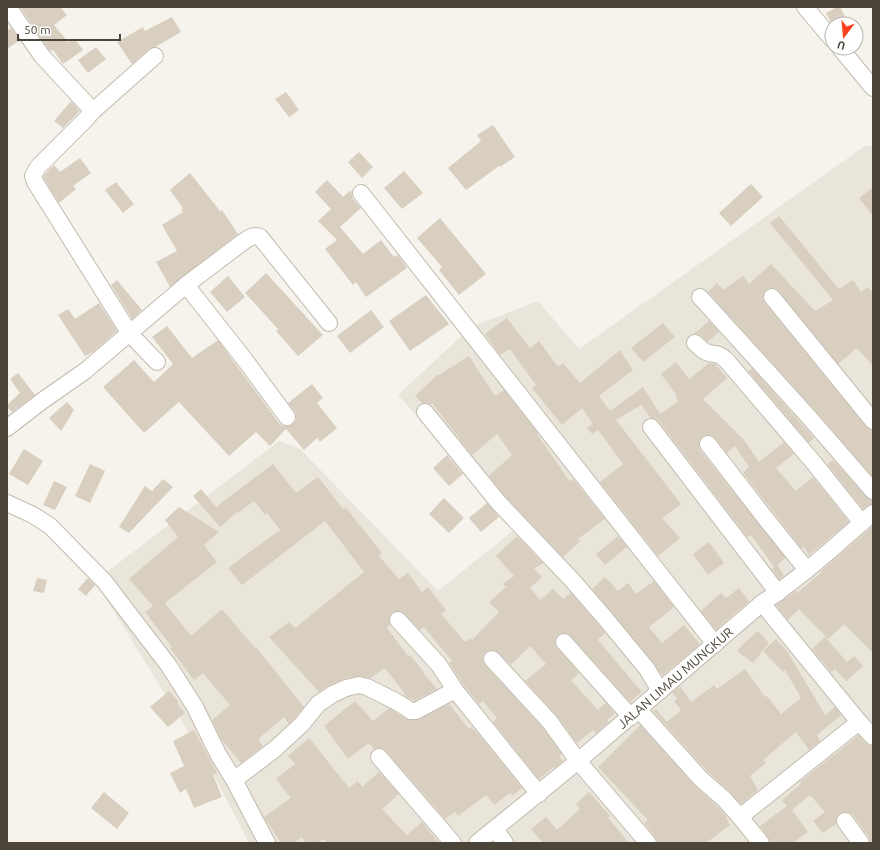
<svg xmlns="http://www.w3.org/2000/svg" width="880" height="850" viewBox="0 0 880 850" font-family="Ubuntu,sans-serif">
<style>
.residential{fill:#eae5da}
.building{fill:#d8cfc1}
.lines{fill:none;stroke-linecap:round;stroke-linejoin:round}
.minor-casing{stroke:#c2bbae;stroke-width:18}
.minor{stroke:#fff;stroke-width:16}
.labels{text-anchor:middle;stroke-width:3.5;stroke-linejoin:round;paint-order:stroke}
.street-label{font-size:13px;fill:#4b4439;stroke:#fff}
</style>
<rect width="100%" height="100%" fill="#f6f3ec"/>
<!-- residential -->
<path class="residential" d="M865,146H873V843H249L207,762L95,581L279,441L300,449L438,591L518,527L398,395L471,327L538,301L579,349Z"/>
<!-- building -->
<g class="building">
<path d="M20,7H60L67,15L54,25L68,42L74,38L83,50L63,64L53,50L51,51L49,50Z"/>
<path d="M837,7H840L846,18L832,24L826,13Z"/>
<path d="M172,17L181,32L155,47L149,49L132,64L117,42L143,27L145,31Z"/>
<path d="M11,28L20,40L7,49V31Z"/>
<path d="M96,47L106,59L88,73L78,60Z"/>
<path d="M286,92L299,110L289,117L275,99Z"/>
<path d="M71,101L80,111L63,128L54,121Z"/>
<path d="M493,125L515,157L500,167L499,166L466,190L448,168L481,141L477,135Z"/>
<path d="M359,152L373,167L362,178L348,162Z"/>
<path d="M80,158L91,173L73,186L76,189L59,203L43,177L46,173L54,165L60,172Z"/>
<path d="M404,171L423,193L402,209L384,188Z"/>
<path d="M190,173L220,211L222,210L238,234L170,287L156,262L177,251L162,225L183,212L181,210L183,208L170,190Z"/>
<path d="M327,180L343,197L351,190L353,199L361,208L340,227L363,254L381,240L394,257L398,255L407,268L366,297L356,282L353,285L325,249L337,240L318,221L331,209L315,192Z"/>
<path d="M116,182L134,204L123,213L105,190Z"/>
<path d="M751,184L763,197L731,226L719,213Z"/>
<path d="M873,187V216L859,198Z"/>
<path d="M779,216L839,289L853,280L861,292L868,287L873,293V366L857,348L838,364L779,291L775,288H770L766,290L763,294V298L765,303L866,427L873,430V477L814,409L708,292L717,283L723,290L743,276L749,284L771,264L815,311L833,300L770,223Z"/>
<path d="M440,218L486,274L459,295L439,270L442,267L417,238Z"/>
<path d="M266,273L323,335L298,356L276,331L278,329L245,293Z"/>
<path d="M228,276L245,297L227,312L210,292Z"/>
<path d="M117,280L142,310L132,319L111,285Z"/>
<path d="M426,295L449,324L410,351L389,321Z"/>
<path d="M99,303L117,331L93,352L85,356L58,315L68,309L75,319Z"/>
<path d="M371,310L384,327L350,353L337,336Z"/>
<path d="M507,318L530,348L539,341L558,367L563,363L580,383L620,350L633,370L599,396L610,411L643,387L660,414L679,401L676,398L677,396L661,374L676,362L689,379L709,363L715,364L727,378L703,399L744,440L759,462L784,442L794,454L776,468L796,491L813,477L849,522L809,555L803,546L801,548L743,473L749,467L735,446L727,453L712,435H707L702,437L699,440V445L700,450L786,558L777,565L784,575L779,579L772,569L776,565L774,567L751,535L747,537L659,421L655,418H651L641,405L616,420L681,504L662,518L680,538L658,556L600,482L623,464L598,430L592,434L587,428L593,424L582,408L562,425L532,388L536,385L510,349L500,355L485,334Z"/>
<path d="M709,321L719,332L707,342L701,335L694,334Z"/>
<path d="M663,323L675,337L643,362L631,348Z"/>
<path d="M167,326L192,358L218,340L279,423L283,426H288L293,424L296,420V416L295,412L288,403L312,384L323,398L317,403L337,428L320,442L317,438L304,450L286,429L270,446L256,432L229,456L179,402L144,433L103,387L134,360L154,382L173,364L152,337Z"/>
<path d="M469,356L495,396L504,390L538,433L537,434L570,482L573,479L605,519L578,539L580,541L563,557L505,496L489,476L512,455L497,434L472,455L432,403L431,405L428,403H422L415,396L438,374L439,375Z"/>
<path d="M752,368L814,438L809,443L748,371Z"/>
<path d="M18,373L35,395L12,412L7,407V405L20,393L10,379Z"/>
<path d="M67,402L74,410L61,431L49,418Z"/>
<path d="M24,449L43,461L28,485L9,474Z"/>
<path d="M447,455L463,474L449,486L433,468Z"/>
<path d="M833,460L866,497L873,500V504L867,506L863,509L827,464Z"/>
<path d="M90,464L105,471L90,503L75,496Z"/>
<path d="M273,464L296,493L318,477L343,509L346,508L382,553L379,556L399,579L408,573L422,592L428,587L446,610L441,614L465,642L471,638L472,640L499,612L489,602L506,587L503,584L514,576L496,556L517,536L543,563L534,569L542,577L530,588L540,600L553,589L563,599L571,593L605,633L598,640L642,692L630,702L571,636L567,633H562L558,635L555,639V644L557,648L579,673L571,680L598,710L606,703L615,714L607,720L609,722L596,733L593,730L577,743L557,716L525,681L546,664L530,646L511,665L495,650H490L486,652L483,657V661L485,665L543,728L562,754L559,756L563,761L555,768L554,767L539,779L493,722L497,718L483,701L479,704L463,684L449,663L452,661L424,627L420,630L401,611H396L391,613L389,618L390,625L387,628L408,656L410,655L424,672L423,673L437,689L414,701L404,695L405,694L385,668L370,678L357,676L344,679L329,685L319,692L269,637L289,622L295,628L364,572L325,521L242,585L228,568L280,530L267,513L265,515L254,501L238,513L237,512L220,527L193,496L201,489L216,507Z"/>
<path d="M163,479L173,487L129,533L119,527L145,486L152,491Z"/>
<path d="M54,481L67,487L55,510L43,505Z"/>
<path d="M444,498L464,518L449,533L429,514Z"/>
<path d="M487,503L499,517L481,532L469,518Z"/>
<path d="M179,507L219,532L204,545L217,562L165,603L191,636L222,609L255,648L256,647L304,707L289,724L284,717L258,739L263,746L241,763L221,739L212,720L230,705L203,673L194,680L170,648L172,647L145,612L153,606L129,579L178,537L165,520Z"/>
<path d="M873,526V653L844,624L828,639L799,609L788,620L776,605L796,591L797,593L822,572L821,571Z"/>
<path d="M618,536L627,547L605,565L596,554Z"/>
<path d="M709,542L724,563L708,575L693,554Z"/>
<path d="M605,577L618,591L628,583L636,594L654,581L674,607L649,627L662,643L684,625L700,644L662,676L654,663L592,589Z"/>
<path d="M37,578L47,580L44,593L33,591Z"/>
<path d="M88,578L95,585L86,596L78,589Z"/>
<path d="M739,588L749,601L716,630L701,611L721,593L726,598Z"/>
<path d="M758,631L769,643L753,663L737,651L743,644Z"/>
<path d="M825,637L847,662L854,656L863,666L846,681L835,669L831,672L812,649Z"/>
<path d="M776,639L787,651L825,715L835,707L841,715L817,735L820,741L809,750L796,732L763,760L766,763L750,776L758,790L741,804L730,792L708,772L653,711L656,709L667,722L681,710L674,701L677,698L672,693L680,686L691,702L714,685L717,689L745,669L765,697L767,696L781,714L801,698L785,670L783,672L763,651Z"/>
<path d="M169,691L179,702L177,704L185,713L168,727L150,707Z"/>
<path d="M355,701L373,721L389,708L406,719L416,720L449,704L469,729L471,727L479,735L522,788L512,796L510,793L494,805L486,795L458,816L455,812L445,819L386,751L382,748H378L374,749L369,743L348,759L324,726Z"/>
<path d="M640,725L694,785L717,806L727,817L726,818L730,825L706,843H658L655,837L644,823L648,820L598,767Z"/>
<path d="M194,730L217,773L213,775L222,797L194,808L186,789L180,793L170,773L184,766L173,741Z"/>
<path d="M859,735L866,744L873,746V843H870L869,837L853,815L848,812H844L839,814L836,818V824L823,833L813,821L825,812L810,795L792,810L808,832L793,843H770L768,837L760,826L787,806L782,800L801,784L800,782Z"/>
<path d="M309,738L349,788L358,781L362,787L379,772L399,794L382,809L407,835L422,822L439,843H327L323,839L318,843H306L302,837L294,843H281L264,817L291,798L276,779L295,764L288,756Z"/>
<path d="M104,792L129,813L117,829L91,808Z"/>
<path d="M589,792L610,816L608,818L629,843H543L531,829L546,817L557,830L580,809L576,804Z"/>
</g>
<g class="lines">
<defs>
<g id="minor">
<path d="M8,7L42,56L93,111L87,118L38,167L33,176L35,182L130,334L157,362"/>
<path d="M805,7L832,39"/>
<path d="M840,48L873,88"/>
<path d="M93,111L155,56"/>
<path d="M361,193L715,644"/>
<path d="M186,285L245,360L287,417"/>
<path d="M700,297L807,415L873,491"/>
<path d="M772,297L873,421"/>
<path d="M695,343C699,346 701,350 706,352C716,356 717,351 727,361L814,463L862,523"/>
<path d="M425,412L498,502L572,580L605,618L647,669L660,691"/>
<path d="M651,427L778,593"/>
<path d="M7,428L42,401L85,371L186,285L243,242C249,238 254,234 260,237L329,323"/>
<path d="M708,444L766,519L807,570"/>
<path d="M7,503L33,515L50,526L104,581L169,666L195,707L218,754L234,780L267,843"/>
<path d="M762,603L859,722L873,737"/>
<path d="M398,620L439,665L455,690L539,794"/>
<path d="M564,642L631,717"/>
<path d="M492,659L550,722L578,761L648,843"/>
<path d="M639,710L701,779L724,799L740,817L761,843"/>
<path d="M379,757L453,843"/>
<path d="M234,780L275,749L302,724L318,704L333,694L346,688L359,685L367,687L397,702L411,711H416L455,690"/>
<path d="M740,817L859,722"/>
<path d="M845,821L861,843"/>
<path d="M495,829L505,843"/>
<path id="s1" d="M477,843L578,761L762,603C802,577 837,544 873,513"/>
</g>
</defs>
<!-- minor casing -->
<use href="#minor" class="minor-casing"/>
<!-- minor -->
<use href="#minor" class="minor"/>
</g>
<g class="labels">
<!-- street labels -->
<g class="street-label">
<text dy="5" stroke="none"><textPath href="#s1" startOffset="258">JALAN LIMAU MUNGKUR</textPath></text>
</g>
</g>
<!-- border -->
<rect width="880" height="850" fill="none" stroke="#4b4439" stroke-width="16"/>
<!-- north arrow -->
<g transform="translate(844 36) rotate(196)"><circle r="19" fill="#ffffff" stroke="#b7b4b0"/>
<path d="M0-3L7 15L0 10L-7 15Z" fill="#fc3f1d"/>
<text y="-6" font-size="11" font-weight="bold" text-anchor="middle" fill="#4b4439">U</text>
</g>
<!-- scale -->
<path d="M18 34v6h102v-6" fill="none" stroke="#4b4439" stroke-width="2"/>
<text x="24" y="34" font-size="12" fill="#4b4439" stroke="#ffffff" stroke-width="3" paint-order="stroke">50 m</text>
</svg>
